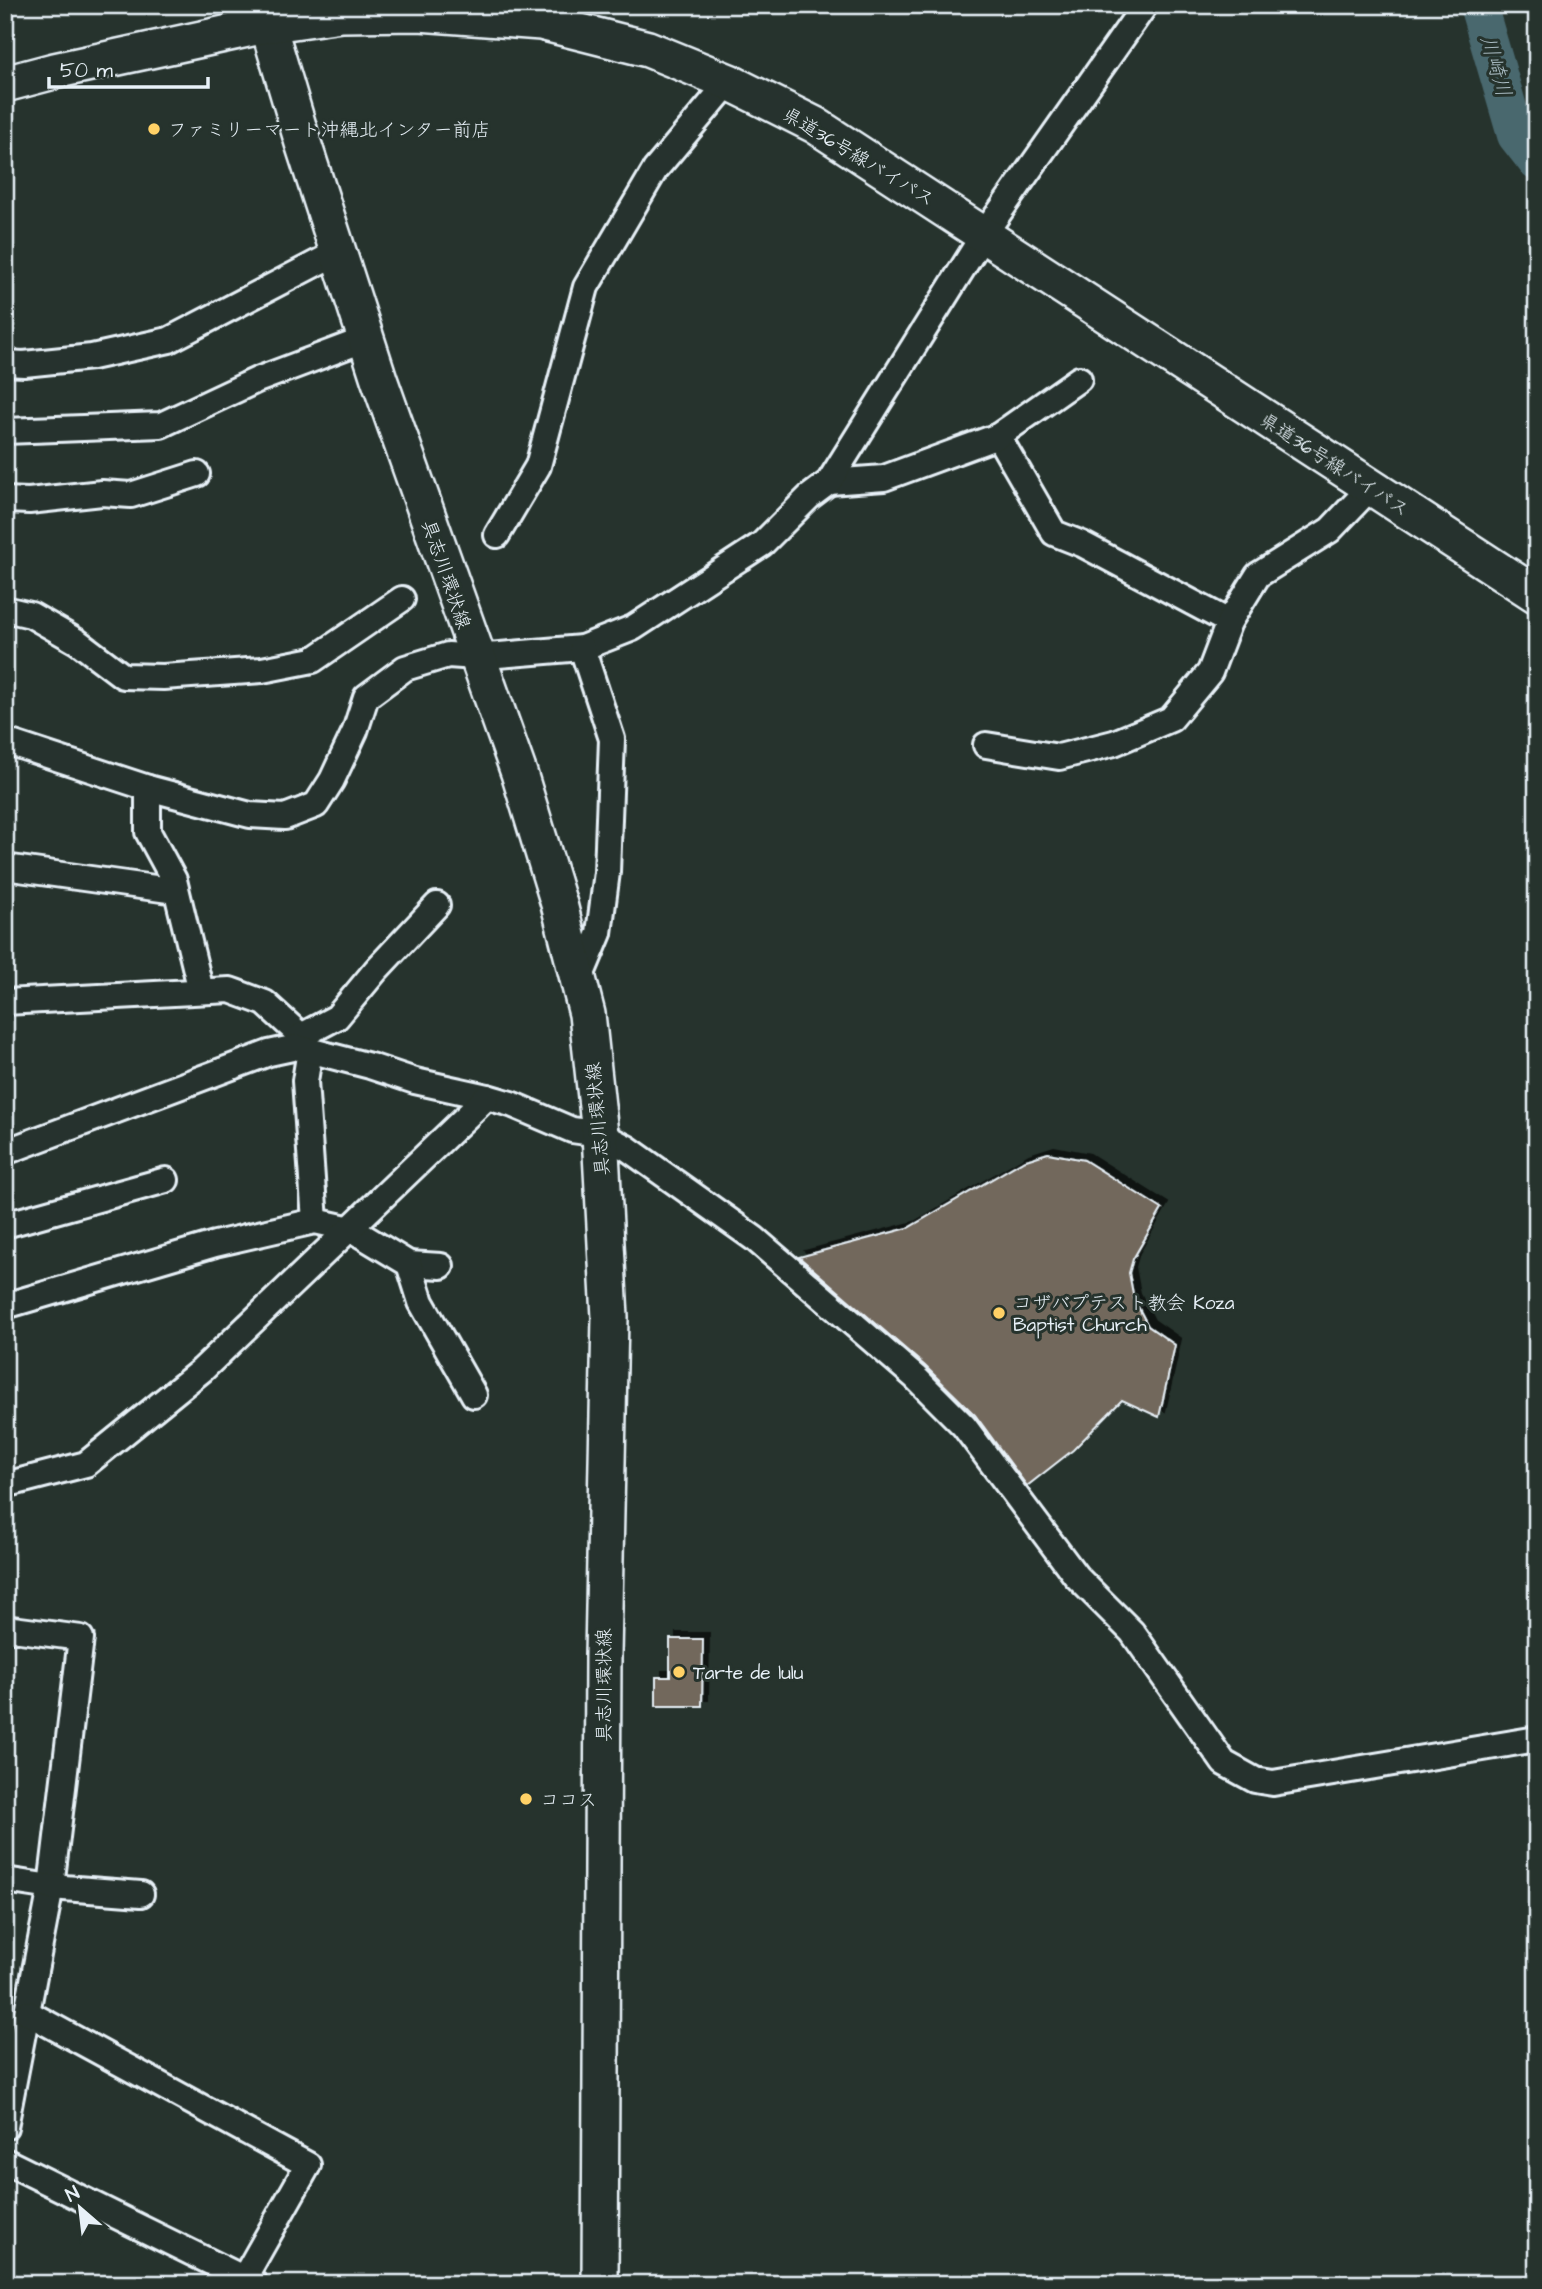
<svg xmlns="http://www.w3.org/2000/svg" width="1542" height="2289" viewBox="0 0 1542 2289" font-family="'Architects Daughter','Klee One',sans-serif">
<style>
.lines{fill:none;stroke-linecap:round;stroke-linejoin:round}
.river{stroke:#48676e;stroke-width:38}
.building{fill:#72675b;stroke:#e8f1f8;stroke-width:2;filter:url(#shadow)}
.street-casing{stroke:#e8f1f8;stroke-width:30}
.secondary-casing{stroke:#e8f1f8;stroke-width:40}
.street{stroke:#26332d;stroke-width:24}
.secondary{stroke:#26332d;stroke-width:35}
.poi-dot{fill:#ffd166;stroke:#26332d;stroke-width:2.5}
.labels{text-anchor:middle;stroke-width:6;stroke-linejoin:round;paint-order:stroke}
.poi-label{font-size:19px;fill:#e8f1f8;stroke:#26332d;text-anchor:start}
.street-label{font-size:19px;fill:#e8f1f8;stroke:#26332d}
.water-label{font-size:21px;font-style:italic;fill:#a8bac1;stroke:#26332d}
</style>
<defs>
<filter id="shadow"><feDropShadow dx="6" dy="-6" stdDeviation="0" flood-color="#0009"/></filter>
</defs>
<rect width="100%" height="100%" fill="#26332d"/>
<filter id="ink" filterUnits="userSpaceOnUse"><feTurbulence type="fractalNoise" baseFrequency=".0143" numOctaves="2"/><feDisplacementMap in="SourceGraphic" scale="14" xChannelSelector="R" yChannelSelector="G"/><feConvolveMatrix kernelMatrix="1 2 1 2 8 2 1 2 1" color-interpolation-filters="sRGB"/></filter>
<g filter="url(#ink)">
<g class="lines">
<!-- river -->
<path class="river" d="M1478,5L1516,135L1537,162"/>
</g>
<!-- building -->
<g class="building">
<path d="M1048,1153L1084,1160L1162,1209L1133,1259L1129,1273L1134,1299L1148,1326L1175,1345L1159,1417L1122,1400L1073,1450L1027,1486L975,1415L925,1366L799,1257L908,1228L1023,1161Z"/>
<path d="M670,1639H703L702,1706H656V1677H670Z"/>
</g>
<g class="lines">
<defs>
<g id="street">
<path d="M5,363L24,364L92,357L169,340L338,252"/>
<path d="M5,431L161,425L257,380L366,339"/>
<path d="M998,436L1054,533L1082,544L1229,622"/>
<path d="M829,482L884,478L998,436L1079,379"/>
<path d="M5,500L29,501L102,493L131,495L197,474"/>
<path d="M497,535L538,466L586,287L655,170L729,82"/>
<path d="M5,609L31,615L78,642L123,676L163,677L262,670L313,660L402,599"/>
<path d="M5,741L148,788L250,815L285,817L316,805L332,780L355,731L366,697L405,668L448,655L476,657L582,648L633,628L762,544L809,497L829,482L984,234L1145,5"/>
<path d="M986,745L1059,757L1114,743L1171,719L1210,672L1229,622L1258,575L1330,530L1371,487"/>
<path d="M148,788V832L174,880L201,991"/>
<path d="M5,867L176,891"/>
<path d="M579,981L599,933L607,872L612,739L582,648"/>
<path d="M5,1002L230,990L265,1003L301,1036L310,1050L305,1081L315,1221"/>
<path d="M301,1036L337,1017L376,970L437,905"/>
<path d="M5,1152L269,1053L297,1047L370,1066L415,1081L487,1097L511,1104L572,1130L600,1134L627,1148L755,1239L915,1377L964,1426L1076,1576L1132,1632L1224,1763L1255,1780L1273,1783L1537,1739"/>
<path d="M5,1225L166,1180"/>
<path d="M409,1264L441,1266"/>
<path d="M5,1306L215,1244L315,1221L351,1229L409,1264L421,1302L474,1395"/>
<path d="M5,1485L86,1464L202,1370L487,1097"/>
<path d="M5,1628L81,1638L51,1887L5,2127"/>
<path d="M5,1880L51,1887L141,1894"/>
<path d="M28,2013L308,2165L244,2278"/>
<path d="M5,2161L255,2284"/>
</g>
<g id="secondary">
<path d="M262,5L303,143L379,379L519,773L559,904L587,1014L600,1134L610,1317L603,1656L600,2284"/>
<path d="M5,84L54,71L266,25L341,14L419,13L541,22L648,49L729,82L815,125L1537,595"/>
</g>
</defs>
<!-- street casing -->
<use href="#street" class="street-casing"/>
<!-- secondary casing -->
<use href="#secondary" class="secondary-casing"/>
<!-- street -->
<use href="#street" class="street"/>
<!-- secondary -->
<use href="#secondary" class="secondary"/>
</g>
</g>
<!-- markers -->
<g class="poi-dot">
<circle cx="154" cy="129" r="7"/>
<circle cx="999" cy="1313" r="7"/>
<circle cx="679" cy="1672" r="7"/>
<circle cx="526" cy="1799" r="7"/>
</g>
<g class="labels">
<!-- poi labels -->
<g class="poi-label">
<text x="168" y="136">ファミリーマート沖縄北インター前店</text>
<text x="1013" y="1309">コザバプテスト教会 Koza<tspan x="1013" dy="22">Baptist Church</tspan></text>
<text x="693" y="1679">Tarte de lulu</text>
<text x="540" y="1806">ココス</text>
</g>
<!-- street labels -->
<g class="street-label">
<text transform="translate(859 156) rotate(31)" y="7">県道36号線バイパス</text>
<text transform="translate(1335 464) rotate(33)" y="7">県道36号線バイパス</text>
<text transform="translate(447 574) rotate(71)" y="7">具志川環状線</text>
<text transform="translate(597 1119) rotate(-95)" y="7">具志川環状線</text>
<text transform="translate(603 1685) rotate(-90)" y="7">具志川環状線</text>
</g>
<!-- water labels -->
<g class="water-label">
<text transform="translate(1496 66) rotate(74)" y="7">川崎川</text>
</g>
</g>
<!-- margin -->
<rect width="1542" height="2289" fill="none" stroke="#26332d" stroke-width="28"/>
<rect x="14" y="14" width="1514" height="2261" fill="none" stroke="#e8f1f8" stroke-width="2.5" filter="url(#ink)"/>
<!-- north arrow -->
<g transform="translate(80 2208) rotate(332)" stroke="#26332d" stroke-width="5" paint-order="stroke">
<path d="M0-5L12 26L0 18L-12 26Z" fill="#e8f1f8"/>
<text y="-10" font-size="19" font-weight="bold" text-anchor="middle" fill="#e8f1f8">N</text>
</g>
<!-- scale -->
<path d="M49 77v10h159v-10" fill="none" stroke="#e8f1f8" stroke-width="3.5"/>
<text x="60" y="77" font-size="21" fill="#e8f1f8" stroke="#26332d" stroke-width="5" paint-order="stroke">50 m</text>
</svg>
